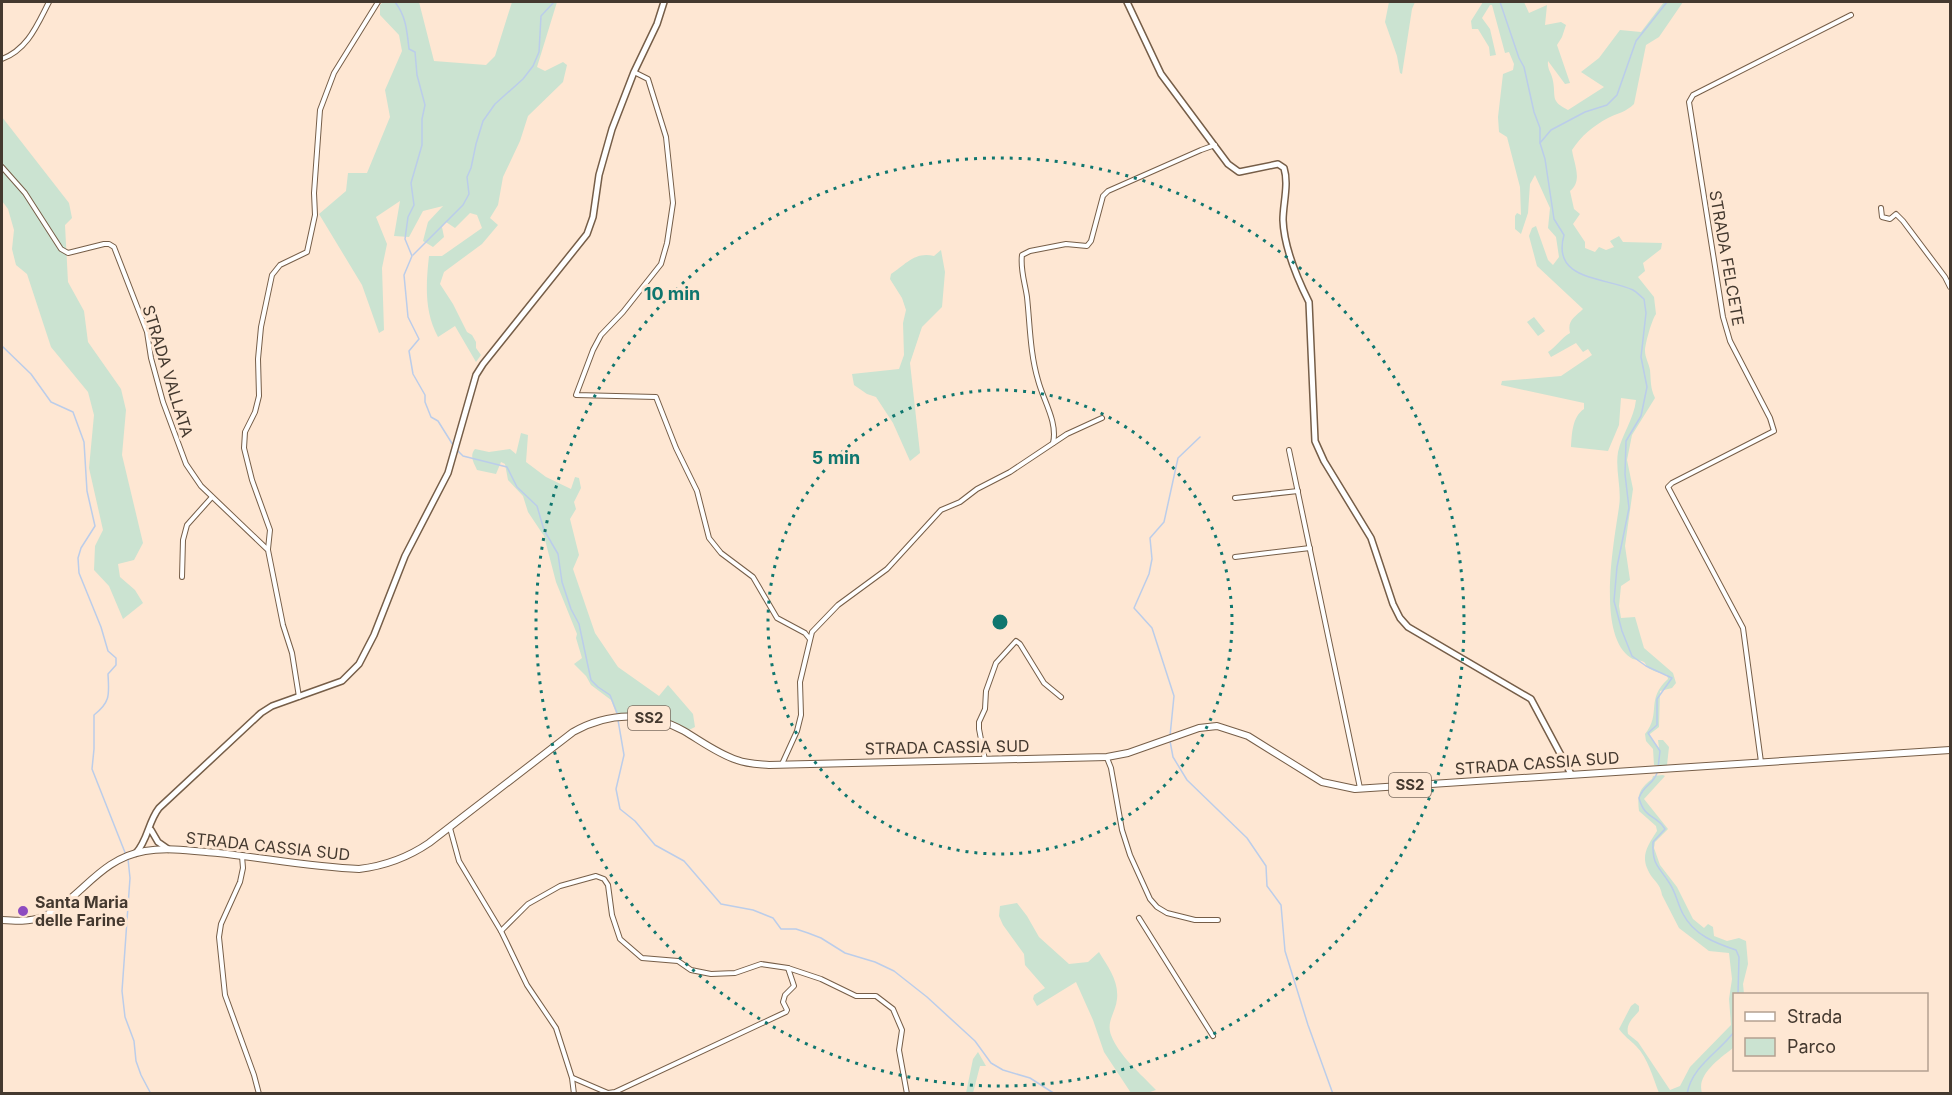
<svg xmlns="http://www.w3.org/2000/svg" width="1952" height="1095" viewBox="0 0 1952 1095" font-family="Inter,sans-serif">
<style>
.green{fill:#cbe3d1}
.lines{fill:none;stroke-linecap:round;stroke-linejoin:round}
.stream{stroke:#bbcdea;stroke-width:1.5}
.street-casing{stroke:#765e48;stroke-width:6}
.secondary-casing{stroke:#765e48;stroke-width:8}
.primary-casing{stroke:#765e48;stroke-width:8}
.street{stroke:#fff;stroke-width:4}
.secondary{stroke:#fff;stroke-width:5}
.primary{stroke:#fff;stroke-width:6}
.ring{fill:none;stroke:#0f766e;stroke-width:3;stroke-dasharray:3 6}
.poi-dot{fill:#8e4cc0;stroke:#fee7d3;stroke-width:2}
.labels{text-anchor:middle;stroke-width:6;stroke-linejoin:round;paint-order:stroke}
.shield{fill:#fee7d3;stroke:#7c6d60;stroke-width:1.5}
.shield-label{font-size:15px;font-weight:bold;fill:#44392f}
.street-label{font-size:16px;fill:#44392f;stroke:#fee7d3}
.poi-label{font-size:16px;font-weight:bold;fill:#44392f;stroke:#fee7d3;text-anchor:start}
.centre{fill:#0f766e;stroke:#fee7d3;stroke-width:3}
.ring-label{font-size:18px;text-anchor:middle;font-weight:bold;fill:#0f766e;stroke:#fee7d3;stroke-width:6;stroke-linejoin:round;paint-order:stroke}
</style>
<rect width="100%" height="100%" fill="#fee7d3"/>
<!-- green -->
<g class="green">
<path d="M383,2H419L434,61L486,65L495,56L512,2H557L537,67L545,71L563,62L567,65L563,82L528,116L520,141L503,177L498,205L490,218L498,225L482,244L444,272L440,284L453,304L467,332L472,335L476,342V348L481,355L476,362L455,326L438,337C424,311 426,284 429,256H442L482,228L477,215L470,213L455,228L446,222L442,227L444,237L433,247L423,241L428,222L443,206L423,211L409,237L394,236L400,201L376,217L387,244L382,268L384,330L379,333L362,285L319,214L346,191L348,173H367L390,117L385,90L402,51L399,35L380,15V5Z"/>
<path d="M1389,2H1415L1412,9L1402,74L1400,73L1397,56L1385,22Z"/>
<path d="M1483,2H1524L1529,13L1547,5L1545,25L1561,22L1566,25L1562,37L1557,45L1570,83L1565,84L1548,61C1547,70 1552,73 1553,81C1556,97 1550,101 1568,110L1604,87L1581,72L1599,58L1620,30L1641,32L1664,2H1683L1659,37L1646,45L1634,104C1626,112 1618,113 1608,118C1593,126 1581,136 1572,150C1574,164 1583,181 1570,191L1574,209L1580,214L1573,224L1585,242V248L1595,252L1599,247L1606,250L1614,247L1610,241L1619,236L1623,242L1662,243L1661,249L1643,263L1645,271L1638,277L1654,297L1656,314C1652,319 1645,344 1645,351C1645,357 1649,364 1650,370C1651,380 1650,388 1655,398L1632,435L1627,460L1633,489L1625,546L1630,580L1621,586L1619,606L1621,618L1635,617L1644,648L1673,673L1676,683L1672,688L1660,691L1659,727L1650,734V737L1659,748L1658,740H1663L1669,747L1667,765H1654L1653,749L1646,741L1645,734C1662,713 1645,700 1668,679L1667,675C1662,673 1655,672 1650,669C1647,668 1646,664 1644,662C1640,660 1634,660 1631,658C1596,635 1614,542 1619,507C1622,489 1615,470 1618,452C1622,434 1634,419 1636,400L1621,398L1619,425L1608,451L1571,447C1572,434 1572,417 1584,409V403L1501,385L1502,381L1561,376L1592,355L1588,349L1583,352L1576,343L1551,357L1548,352C1557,346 1561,338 1570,333C1567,320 1575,317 1583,309L1537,266L1529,236L1532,228L1536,226L1548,260L1553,265L1559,257L1556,237L1548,228L1550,208L1535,175L1530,184L1528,213L1521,234L1515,229V216L1517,213L1521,215L1520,187L1507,137L1499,132L1498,117L1503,74L1513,70L1514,64L1509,52L1505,53L1492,5H1490L1482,18L1490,29L1496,55L1490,56L1489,47L1478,29H1472L1471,21Z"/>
<path d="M2,117L69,203L72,218L65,225L68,282L84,311L88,342L121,389L126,410L122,455L143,543L134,560L118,564L120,577L135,590L143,603L123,619L109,586L94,570L95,546L103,530L89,468L94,415L88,392L51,347L27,274L16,265L12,249L14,230L8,209L2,201Z"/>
<path d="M941,250L945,272L942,307L922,327L910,363L920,453L910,461L893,423L876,397L867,394L854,385L852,374L899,369L904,355L903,323L906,310L902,298L890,279L891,274C905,265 915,251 934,256Z"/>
<path d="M1534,317L1545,331L1538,336L1527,322Z"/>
<path d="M521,433L528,435L526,462L546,477L571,489L575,477L579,478L581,488L574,502L576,509L570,519L579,555L573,569L595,633L618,667L659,696L668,685L693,714L695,727L689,730C663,715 646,713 616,713L611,700L591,685L586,676L574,664L582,658L576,638L577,634L556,582L544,536L528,512L523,496L508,480L505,464L501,462L496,474L477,470C474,463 469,456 475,449L489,452L510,449L516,454Z"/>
<path d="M1663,775L1665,776L1644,799L1668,829L1655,842L1654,848L1660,865L1677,887L1693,919L1704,928L1708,924L1713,927L1714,936L1727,941L1739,938L1746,941L1748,964L1743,984L1744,994H1734V1047C1721,1058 1696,1074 1702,1093H1659C1653,1078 1648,1058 1636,1046C1630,1040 1624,1036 1619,1029L1631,1006L1635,1003L1639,1006V1011C1632,1019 1626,1024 1628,1034L1638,1042L1670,1090L1680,1086L1690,1067L1731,1025L1729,999L1732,979L1729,953L1709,951L1679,928L1662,895C1661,887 1657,883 1652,877C1639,858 1646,848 1657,831L1656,826L1639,811C1637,795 1639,789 1652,779L1653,776Z"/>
<path d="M1017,903L1027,916L1039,937L1069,964L1088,962L1099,952C1108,967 1119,981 1117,999C1116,1012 1106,1021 1111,1035C1119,1056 1141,1074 1156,1090L1147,1093H1131L1104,1052L1093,1020L1076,982L1037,1006L1033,999L1034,995L1045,988L1025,965L1024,954L1003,925L999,916L1000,906Z"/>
<path d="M978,1052L986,1066H980L973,1093H966L973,1059Z"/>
</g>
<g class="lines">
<!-- stream -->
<g class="stream">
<path d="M395,2C406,16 407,31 409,49L415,52L417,75L425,105L422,119V145L411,183L414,205L408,217L405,239L412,256L404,275L408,317L419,339L409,351L413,374L425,395V402L431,417L438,421L453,445"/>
<path d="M1500,2L1519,58L1524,67L1534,112L1540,128V143L1545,159L1554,219L1564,235C1551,281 1605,277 1633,290C1637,292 1640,296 1644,299L1646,313L1641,357L1647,387L1641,416L1626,441L1625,474L1629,508L1617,567L1614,601L1622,631L1632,656L1646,666L1672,678L1657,699V725L1648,733L1660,751L1658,768"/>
<path d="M1540,143L1551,130L1585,112L1607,105L1617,95L1636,41L1667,2"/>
<path d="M413,255L463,205L469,194L467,177L471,168L476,144L483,121L495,104L523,79L533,66L539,52L541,16L554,2"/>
<path d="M2,346L31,374L51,402L73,412L84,442L87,491L95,526L81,548L78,558L79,573L101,627L108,651L116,658V665L108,674C109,694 111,702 94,715V749L92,769L126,855"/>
<path d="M456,449L463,456L507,467L517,487L537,506L544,530L558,554L562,582L571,609L579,624L591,680L598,687L610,695L617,713"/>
<path d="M618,720L624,755L616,789L620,809L635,821L655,845L684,861L721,904L753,910L773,918L781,929H796L808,933L821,938L845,953L875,962L894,971L927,997L975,1041L991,1063L1003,1070L1030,1078L1055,1094"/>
<path d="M1170,736L1174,696L1152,628L1134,608L1149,574L1152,559L1150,538L1164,522L1178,458L1200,437"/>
<path d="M1170,741L1173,757L1187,780L1247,838L1266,866L1267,886L1281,905L1285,951L1308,1025L1333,1094"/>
<path d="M1657,773C1653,785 1644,784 1639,798C1645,820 1656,814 1665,829L1653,842C1652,866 1659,866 1670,884C1676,893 1678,905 1683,914C1694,935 1715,943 1736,950L1739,957L1738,994"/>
<path d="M128,859L130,878L122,991L125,1017L134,1041L136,1061L141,1075L151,1094"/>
<path d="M1687,1094C1692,1066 1718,1053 1734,1032"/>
</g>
<defs>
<g id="street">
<path d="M2,59C28,49 37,25 49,2"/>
<path d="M634,72L648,79L666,137L673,203L667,243L661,264L623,312L601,335L593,350L576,395L656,397L676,448L697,491L709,538L721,553L753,577L777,618L805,633L809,638"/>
<path d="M2,167L25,193L61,249L68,253L104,244H109L114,247L147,332L151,358L163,402L186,464L201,486L268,550L283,625L292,653L299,697"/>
<path d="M1881,208L1882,217L1890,219L1896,214L1903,221L1945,277L1950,287"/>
<path d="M1053,443C1058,422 1043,400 1038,380C1030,353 1030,325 1027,297C1025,283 1020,269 1022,255L1030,251L1066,244L1087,246L1091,241L1103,196L1108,191L1201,150L1215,145"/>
<path d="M1289,450L1360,788"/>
<path d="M1235,498L1298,491"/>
<path d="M268,549L270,530L252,480L244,448L245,432L255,412L259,396L258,359L261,327L272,275L280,265L307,252L315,215L314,193L320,110L334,73L378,2"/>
<path d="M1235,557L1310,548"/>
<path d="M182,577L183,540L187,525L212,497"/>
<path d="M1107,758L1111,768L1122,830L1130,855L1150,899L1157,907L1167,913L1195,920H1218"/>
<path d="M985,760L979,729V722L985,709L986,691L996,663L1016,641L1020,644L1044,683L1061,697"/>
<path d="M1761,762L1743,628L1668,487L1672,483L1774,431L1770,418L1730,341L1723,317L1689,102L1693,95L1851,15"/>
<path d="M782,764L797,731L801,715L800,682L812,632L838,605L887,569L941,510L960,502L977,489L1010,472L1067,434L1102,418"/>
<path d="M450,828L459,861L501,931L527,985L556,1028L572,1078L574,1094"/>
<path d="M242,856L243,868L240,882L221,924L219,937L225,995L254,1075L259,1094"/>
<path d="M1139,918L1213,1036"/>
<path d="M501,931L528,904L560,886L596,876L604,879L608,885L612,915L620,939L642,958L678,961L691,970L711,974L735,973L761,964L788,968L821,979L856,996H876L893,1009L902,1030L899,1050L907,1094"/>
<path d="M573,1078L608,1093L615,1092L786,1012L787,1010L783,1002L785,995L794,986L788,968"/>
</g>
<g id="secondary">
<path d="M1127,2L1161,74L1228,164L1239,172L1278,164L1284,168C1289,184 1283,204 1283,220C1284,248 1297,278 1309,302L1315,441L1324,461L1371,538L1393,604L1400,618L1408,627L1531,699L1571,774"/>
<path d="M151,830L158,842L168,849"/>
<path d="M136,853C148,840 148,822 159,808L261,713L272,706L342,681L359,664L374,635L405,556L448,473L476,375L483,364L587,234L593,217L599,175L612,129L634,72L657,24L664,2"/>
</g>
<path id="primary" d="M2,920C15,921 29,922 42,917C81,900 98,859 145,851C168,847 194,851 218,853C265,858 312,867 359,869C384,866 407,858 429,843L573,732C608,712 649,711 684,731C701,741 718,754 737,760C747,764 758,764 769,765L1107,757L1128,753L1199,728L1217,726L1248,736L1322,782L1355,789L1950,750"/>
</defs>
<!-- street casing -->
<use href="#street" class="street-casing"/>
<!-- secondary casing -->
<use href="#secondary" class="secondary-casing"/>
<!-- primary casing -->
<use href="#primary" class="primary-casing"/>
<!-- street -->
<use href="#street" class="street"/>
<!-- secondary -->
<use href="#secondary" class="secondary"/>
<!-- primary -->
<use href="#primary" class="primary"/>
</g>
<!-- distance rings -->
<g class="ring">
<circle cx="1000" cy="622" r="232"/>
<circle cx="1000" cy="622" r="464"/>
</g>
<!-- markers -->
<circle class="poi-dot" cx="23" cy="911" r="6"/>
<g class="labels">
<!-- shield labels -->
<g class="shield">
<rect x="628" y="706" width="42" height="24" rx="4.5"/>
<rect x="1389" y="773" width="42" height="24" rx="4.5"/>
</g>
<g class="shield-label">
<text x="649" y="723">SS2</text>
<text x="1410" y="790">SS2</text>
</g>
<!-- street labels -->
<g class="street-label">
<text transform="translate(1727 258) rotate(80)" y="6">STRADA FELCETE</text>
<text transform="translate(168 371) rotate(73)" y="6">STRADA VALLATA</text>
<text transform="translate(947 747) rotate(-1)" y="6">STRADA CASSIA SUD</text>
<text transform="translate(1537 763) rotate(-4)" y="6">STRADA CASSIA SUD</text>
<text transform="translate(268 846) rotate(6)" y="6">STRADA CASSIA SUD</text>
</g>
<!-- poi labels -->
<g class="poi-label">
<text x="35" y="908">Santa Maria<tspan x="35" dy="18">delle Farine</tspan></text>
</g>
</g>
<circle cx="1000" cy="622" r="9" class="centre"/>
<g class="ring-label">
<text x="672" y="300">10 min</text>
<text x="836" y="464">5 min</text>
</g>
<!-- border -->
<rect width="1952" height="1095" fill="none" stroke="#44392f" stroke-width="6"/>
<!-- legend -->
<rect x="1733" y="993" width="195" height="78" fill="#fee7d3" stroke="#b4a191" stroke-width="1.5"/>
<rect x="1745" y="1012" width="30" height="9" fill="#ffffff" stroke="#b4a191" stroke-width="1.5"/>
<text x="1787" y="1023" font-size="18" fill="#44392f">Strada</text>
<rect x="1745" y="1038" width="30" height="18" fill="#cbe3d1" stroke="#b4a191" stroke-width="1.5"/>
<text x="1787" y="1053" font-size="18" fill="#44392f">Parco</text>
</svg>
